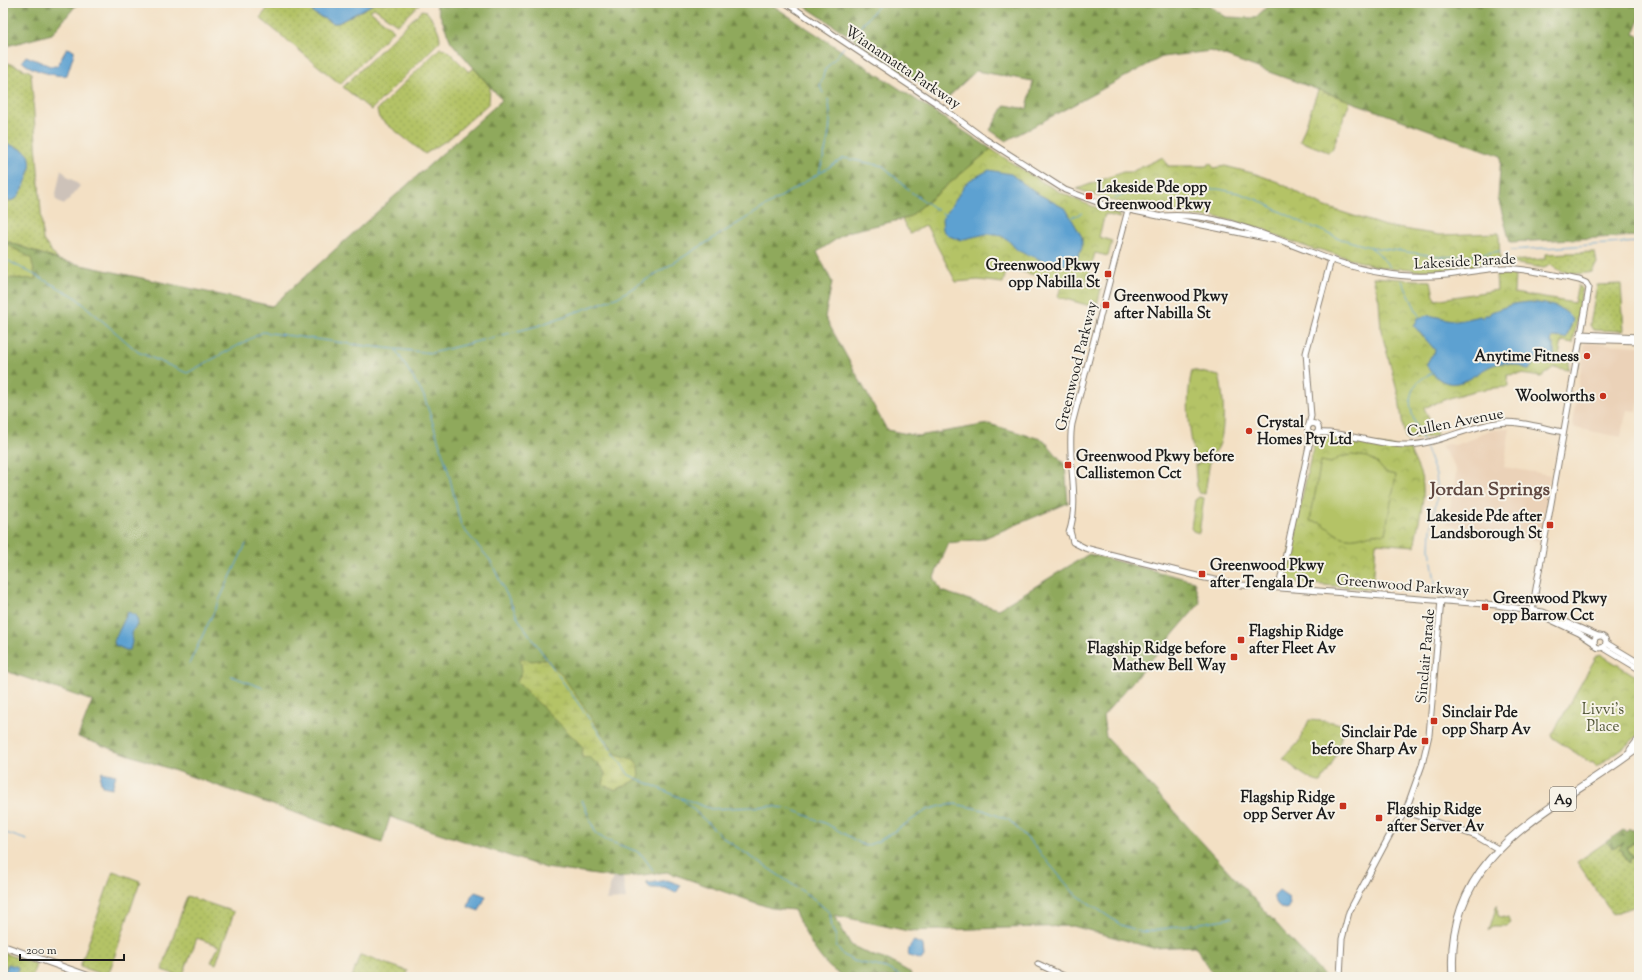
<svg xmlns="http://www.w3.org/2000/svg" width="1642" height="980" viewBox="0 0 1642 980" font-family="'Sorts Mill Goudy',serif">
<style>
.built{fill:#ebd2b8}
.industrial{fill:#cdc2b9}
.grass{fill:url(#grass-dots);stroke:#687041}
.forest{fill:url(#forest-firs);stroke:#56623c}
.wetland{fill:url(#wetland-marsh);stroke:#687041}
.park{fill:url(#park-crowns);stroke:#687041}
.pitch{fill:#b4c366;stroke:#687041}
.water{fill:#5da1d1;stroke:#3c5e76}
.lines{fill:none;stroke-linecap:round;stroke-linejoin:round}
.stream{stroke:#5da1d1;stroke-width:1}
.minor-casing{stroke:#887e70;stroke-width:7}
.major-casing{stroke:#887e70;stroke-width:8}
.highway-casing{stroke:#887e70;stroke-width:9}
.minor{stroke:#fff;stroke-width:5}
.major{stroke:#fff;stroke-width:6}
.highway{stroke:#fff;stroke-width:7}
.poi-dot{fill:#c8321e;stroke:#f7f3e8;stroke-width:1.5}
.labels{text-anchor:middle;stroke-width:4;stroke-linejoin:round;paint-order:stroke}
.shield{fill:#f7f3e8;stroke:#5e5c59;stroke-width:1}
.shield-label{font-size:14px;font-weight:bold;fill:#1c1c1c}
.street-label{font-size:15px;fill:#1c1c1c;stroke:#f7f3e8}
.poi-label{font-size:15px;font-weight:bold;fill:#1c1c1c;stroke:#f7f3e8;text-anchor:start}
.park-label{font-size:15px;fill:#515636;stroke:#f7f3e8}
.district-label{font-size:19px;font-weight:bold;fill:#614942;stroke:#f7f3e8}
</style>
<defs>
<pattern id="grass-dots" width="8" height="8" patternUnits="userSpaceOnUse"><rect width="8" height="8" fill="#b4c366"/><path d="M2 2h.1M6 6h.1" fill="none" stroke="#9aa758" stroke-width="1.8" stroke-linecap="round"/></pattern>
<pattern id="forest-firs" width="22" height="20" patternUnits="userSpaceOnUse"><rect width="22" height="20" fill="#8fa95b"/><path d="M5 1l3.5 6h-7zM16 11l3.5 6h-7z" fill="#74894a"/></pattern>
<pattern id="wetland-marsh" width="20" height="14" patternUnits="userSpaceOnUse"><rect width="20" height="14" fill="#b4c366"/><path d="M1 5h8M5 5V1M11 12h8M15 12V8" fill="none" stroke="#9aa758"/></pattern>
<pattern id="park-crowns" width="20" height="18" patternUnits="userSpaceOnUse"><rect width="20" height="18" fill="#b4c366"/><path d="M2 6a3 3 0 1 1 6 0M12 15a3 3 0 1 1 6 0" fill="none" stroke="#9aa758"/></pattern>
</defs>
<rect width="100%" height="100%" fill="#f7f3e8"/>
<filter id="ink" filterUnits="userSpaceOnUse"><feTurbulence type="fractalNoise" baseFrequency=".025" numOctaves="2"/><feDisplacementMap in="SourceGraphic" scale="8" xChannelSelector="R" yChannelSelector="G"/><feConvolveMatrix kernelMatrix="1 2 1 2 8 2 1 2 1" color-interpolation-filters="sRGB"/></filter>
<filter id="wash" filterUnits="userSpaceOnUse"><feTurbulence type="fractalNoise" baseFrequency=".012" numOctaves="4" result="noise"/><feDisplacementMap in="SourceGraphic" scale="16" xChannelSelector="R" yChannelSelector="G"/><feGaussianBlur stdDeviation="0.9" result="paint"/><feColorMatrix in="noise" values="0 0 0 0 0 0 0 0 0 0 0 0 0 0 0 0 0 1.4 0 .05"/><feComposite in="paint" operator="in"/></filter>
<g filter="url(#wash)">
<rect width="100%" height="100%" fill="#f3e0c4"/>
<!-- built -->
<g class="built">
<path d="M1588,343L1639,346V402L1637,411L1627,410L1621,437L1575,428L1572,424L1585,344Z"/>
<path d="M1502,428H1510L1504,467L1550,475L1539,541L1447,525L1456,473L1453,463L1441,446L1448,444L1455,445L1475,438L1481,433Z"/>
</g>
<!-- industrial -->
<g class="industrial">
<path d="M61,169L70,179L71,178L80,186L64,205L55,199Z"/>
<path d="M613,877H623L626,899L606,900Z"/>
</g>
<!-- grass -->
<g class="grass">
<path d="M272,3H318L312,8L313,13L333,23H338L375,3H421L398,25L374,8L370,11L394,30L340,84L260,18Z"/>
<path d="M422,10L426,11C432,18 441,32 440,41L371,110L343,87Z"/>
<path d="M440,48L446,49L469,72L474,68L490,87L489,103L450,138L425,154L379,118L377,110Z"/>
<path d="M3,61L31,72L43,240L58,260L3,240Z"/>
<path d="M1595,252L1597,263L1592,272C1579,275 1561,274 1551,265L1544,268L1511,263L1510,261L1545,259V254Z"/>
<path d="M1621,284L1624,331L1593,330L1590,325L1597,285Z"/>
<path d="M1606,842L1616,846L1625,843L1620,848L1623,850L1626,860L1636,857L1629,854L1626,848L1633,843L1639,845L1637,857L1639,858V905L1613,914L1577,862Z"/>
<path d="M113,871L140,881L108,976L80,967Z"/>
<path d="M187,896L234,912L216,964L211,962L219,946L197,938L182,977L162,970Z"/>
<path d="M3,953L36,964L32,977H3Z"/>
<path d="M360,955L408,971L406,977H352Z"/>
</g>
<!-- forest -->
<g class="forest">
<path d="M3,3H78L52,34L3,47Z"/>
<path d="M435,3H769L991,149L908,218L847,232L817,252L832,282L825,317L887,430L918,436L989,424L1044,440L1065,465L1068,503L982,539L949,543L934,577L941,591L998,609L1089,554L1194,581L1200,603L1103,716L1106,737L1325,977H1215L1195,946L1153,948L1073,926L908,931L834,915L851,945L871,955L890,961L911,973L910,977C890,977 869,979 849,977C823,974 804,931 794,910L771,908L667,872L618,878L546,868L390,817L382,843L78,737L92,701L3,670V240L58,260L272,306L502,100L451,42Z"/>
<path d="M800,3H1206L1226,17L1255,18L1271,3H1639V21L1634,34L1639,36V236L1510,242L1498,198L1501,156L1211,51L1162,57L1006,141L990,130L1005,105L1027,109L1033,81L976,71L945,100Z"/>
<path d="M1629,829L1637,831L1639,845L1633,843L1626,848L1629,854L1636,857L1631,858L1629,863C1624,858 1624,852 1619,848L1624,843L1612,848L1606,842L1623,830L1626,832Z"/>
</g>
<!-- wetland -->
<g class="wetland">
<path d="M3,242L31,258L36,279L3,278Z"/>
<path d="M520,658L532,661L545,659L561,673L616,754L635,760L638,766L639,778L616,790L603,785L605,774L602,768L589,757L582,758L583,747L517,682L522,671Z"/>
</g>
<!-- park -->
<g class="park">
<path d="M1318,90L1350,101L1332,150L1328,152L1300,141Z"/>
<path d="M991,149C1032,176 1070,203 1119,214L1120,218L1105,214L1099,237L1112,241L1108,256L1095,253L1086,285L1101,289L1097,305L1094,307L1058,297L1062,282L1007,268L1003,283L978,280L956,282L926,225L910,234L902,219L908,218Z"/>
<path d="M1163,157L1168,166H1206L1210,163L1214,168L1225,166L1256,174L1278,182L1323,206L1385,226L1440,235L1499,233L1500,262L1445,270L1413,271L1411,269L1400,268L1398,270L1374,266L1318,249L1315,250L1269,233L1267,230L1257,227L1212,216L1208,218L1144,209L1139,206L1108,200L1077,189L1123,172H1131Z"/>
<path d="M1496,274H1515L1514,293L1574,303L1578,285L1582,290L1573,343L1562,341L1559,356L1570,358L1568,370L1554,367L1541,377L1521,374L1507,375L1508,387C1478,388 1451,396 1424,408L1437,434L1436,436L1406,440L1403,427L1399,398L1381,330L1379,300L1373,277L1431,281L1435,300L1497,290Z"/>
<path d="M1192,370L1219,376C1224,390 1227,441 1215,452C1211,456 1203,456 1198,458L1194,456C1189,426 1185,400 1192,370Z"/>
<path d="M1322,435L1382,446L1407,448L1410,450C1415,462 1422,474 1423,486C1425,504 1416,527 1415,546L1376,543L1373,589L1286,582L1284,580L1314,443L1316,437Z"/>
<path d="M1210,460L1205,494L1199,493L1197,490L1195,465Z"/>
<path d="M1199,497L1204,498L1199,533L1193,531L1191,528L1195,500Z"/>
<path d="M1600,654L1639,678V734L1627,745L1596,767L1593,762L1591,763L1553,738L1552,735L1596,657Z"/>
<path d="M1309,720C1318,721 1338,721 1344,726C1339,747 1335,763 1321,782C1311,783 1291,765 1283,759L1298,743Z"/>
<path d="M1497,905L1498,916L1508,918L1510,923L1507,926H1493L1489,930Z"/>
</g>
<!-- pitch -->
<path class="pitch" d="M1352,455L1368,457L1377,463L1386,473L1396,475L1385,534C1369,531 1362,540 1347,538C1336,536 1331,530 1323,524C1320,522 1314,522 1310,521L1321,461L1331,463L1340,457Z"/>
<!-- water -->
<g class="water">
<path d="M318,3H375L338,23H333L313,13L312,8Z"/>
<path d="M67,48L74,50V53L67,75C58,78 27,69 22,61L26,56L50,66H57Z"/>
<path d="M3,142C10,146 20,147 26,152C38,162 23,190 16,199L3,203Z"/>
<path d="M989,170L1011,174L1033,191L1066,209L1082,237V248L1077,258L1069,264L1060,266L1049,265L1035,257L1025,254L1017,250L1007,239L997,234H986L960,240L949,236L943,230L942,219L968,181Z"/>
<path d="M1529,302C1546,304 1563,305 1573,320L1566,338L1552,337L1551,344H1554V356H1539L1529,370C1519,365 1507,361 1496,364C1477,370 1460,393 1439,379C1434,376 1430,369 1426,365L1431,356L1434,354L1435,350L1414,326L1418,318L1428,315L1457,321L1480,316L1483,318L1485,315H1489L1491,312L1513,304Z"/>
<path d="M128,612L136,615L138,623L131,633L132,642L130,650H126L115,645L114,641Z"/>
<path d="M102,772L116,775L112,788L102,786L100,779Z"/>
<path d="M667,880L681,885L676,893L665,888H650L646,883L647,881L650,883Z"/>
<path d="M1279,891L1289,898L1290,904L1287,909L1280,908L1274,899V896Z"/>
<path d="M475,892L486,896L479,911L468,907L471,896Z"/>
<path d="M914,941L923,945L924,956L921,960L909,956C907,952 910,944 914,941Z"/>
<path d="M8,964L18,967L17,977H3Z"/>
</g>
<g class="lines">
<!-- stream -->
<g class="stream">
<path d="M850,38L881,3"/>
<path d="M823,93L820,86L825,70L844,47"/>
<path d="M819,173C826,148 834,125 828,99"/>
<path d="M1114,199L1138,189H1218L1239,193L1258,200L1309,226"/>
<path d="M942,213L945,215"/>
<path d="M1070,218L1082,213"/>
<path d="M1311,226L1341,239L1370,247L1444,257L1476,255L1500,251"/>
<path d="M1371,248L1377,252L1390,267"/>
<path d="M1511,250L1639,242"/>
<path d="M3,258L74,296L138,352L187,373L263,332L366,346L432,353L537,326L618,297L844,158L883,166L911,192L937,210"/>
<path d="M1402,281L1419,316"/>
<path d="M396,350L424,396L448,470L461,526L490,560L519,620L629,775L681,798L726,840L814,899L830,913L832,929L836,936V946L842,954L853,961L886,968L903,977"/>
<path d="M1423,441C1411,415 1398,388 1432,373"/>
<path d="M1425,446L1436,475L1438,492L1431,528L1430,549L1436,588"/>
<path d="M189,664L246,544"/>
<path d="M231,676L263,688"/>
<path d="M682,798L711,809L771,806L791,809L827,824L865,846L879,841L927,810L941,806L955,804L983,810L1009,820L1030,841L1074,893L1121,925L1143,932L1232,918"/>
<path d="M582,800L596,834L608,841L636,851L642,855L653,870"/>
<path d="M3,832L27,840"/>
</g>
</g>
</g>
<g filter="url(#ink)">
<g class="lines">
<defs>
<g id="minor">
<path d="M786,3L939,105L985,139L1065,190L1105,205L1275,240"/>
<path d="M1162,216C1240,209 1308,262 1383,273C1404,277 1426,277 1447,275C1466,273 1485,268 1504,268C1529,269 1555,275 1579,280L1586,283L1589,288L1587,300L1532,611"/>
<path d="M1581,334L1639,337"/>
<path d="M1580,339L1639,341"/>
<circle cx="1313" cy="429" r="5.5"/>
<path d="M1309,425L1311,416L1306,353L1331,260"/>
<path d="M1317,433C1344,431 1377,446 1408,445C1439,444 1466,427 1497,423C1518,420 1542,428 1563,432"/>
<path d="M1070,531L1073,542L1085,548L1205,578L1242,585L1497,605L1543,612L1598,636"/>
<path d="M1069,533C1081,498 1066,459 1072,424L1128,210"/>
<path d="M1279,587L1310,441L1309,433"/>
<path d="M1532,611L1579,633L1594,643"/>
<circle cx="1600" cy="642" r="6"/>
<path d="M1606,643L1639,663"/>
<path d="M1604,648L1639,669"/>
<path d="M1407,807L1422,765L1429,735L1441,600"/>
<path d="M1410,813L1476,836L1498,849"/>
<path d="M1038,964L1066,977"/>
<path d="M1340,977L1342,939L1349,912L1393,829L1404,814"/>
</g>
<path id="major" d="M3,946L91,977"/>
<g id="highway">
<path d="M1631,750L1639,740"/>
<path d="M1453,977C1443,849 1556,811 1639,747"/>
</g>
</defs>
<!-- minor casing -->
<use href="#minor" class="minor-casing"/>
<!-- major casing -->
<use href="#major" class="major-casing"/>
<!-- highway casing -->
<use href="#highway" class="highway-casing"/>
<!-- minor -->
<use href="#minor" class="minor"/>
<!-- major -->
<use href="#major" class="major"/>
<!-- highway -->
<use href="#highway" class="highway"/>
</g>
</g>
<!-- markers -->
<g class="poi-dot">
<rect x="1085" y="192" width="8" height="8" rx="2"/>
<rect x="1104" y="270" width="8" height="8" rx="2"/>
<rect x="1102" y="301" width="8" height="8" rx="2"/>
<circle cx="1587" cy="356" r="4"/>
<circle cx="1603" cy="396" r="4"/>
<circle cx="1249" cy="431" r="4"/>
<rect x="1064" y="461" width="8" height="8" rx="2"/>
<rect x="1546" y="521" width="8" height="8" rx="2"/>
<rect x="1198" y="570" width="8" height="8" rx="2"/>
<rect x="1481" y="603" width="8" height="8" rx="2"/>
<rect x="1237" y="636" width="8" height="8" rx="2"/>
<rect x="1230" y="653" width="8" height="8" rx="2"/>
<rect x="1430" y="717" width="8" height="8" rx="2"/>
<rect x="1421" y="737" width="8" height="8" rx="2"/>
<rect x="1339" y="802" width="8" height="8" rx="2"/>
<rect x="1375" y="814" width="8" height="8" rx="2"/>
</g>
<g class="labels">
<!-- shield labels -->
<rect class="shield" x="1550" y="787" width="26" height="24" rx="3"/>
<g class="shield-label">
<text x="1563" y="804">A9</text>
</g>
<!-- street labels -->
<g class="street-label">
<text transform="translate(903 67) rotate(34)" y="5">Wianamatta Parkway</text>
<text transform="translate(1465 261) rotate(-3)" y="5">Lakeside Parade</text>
<text transform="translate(1076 366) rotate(-76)" y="5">Greenwood Parkway</text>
<text transform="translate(1455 422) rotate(-11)" y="5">Cullen Avenue</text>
<text transform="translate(1403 585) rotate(5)" y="5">Greenwood Parkway</text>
<text transform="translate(1425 656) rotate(-85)" y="5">Sinclair Parade</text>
</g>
<!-- poi labels -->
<g class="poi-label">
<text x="1097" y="192">Lakeside Pde opp<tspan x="1097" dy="17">Greenwood Pkwy</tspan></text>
<text x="1100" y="270" text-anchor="end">Greenwood Pkwy<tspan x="1100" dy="17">opp Nabilla St</tspan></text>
<text x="1114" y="301">Greenwood Pkwy<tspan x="1114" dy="17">after Nabilla St</tspan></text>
<text x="1579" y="361" text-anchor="end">Anytime Fitness</text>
<text x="1595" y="401" text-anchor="end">Woolworths</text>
<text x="1257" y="427">Crystal<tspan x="1257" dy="17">Homes Pty Ltd</tspan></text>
<text x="1076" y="461">Greenwood Pkwy before<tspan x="1076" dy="17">Callistemon Cct</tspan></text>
<text x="1542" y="521" text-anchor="end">Lakeside Pde after<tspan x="1542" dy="17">Landsborough St</tspan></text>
<text x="1210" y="570">Greenwood Pkwy<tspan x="1210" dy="17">after Tengala Dr</tspan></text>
<text x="1493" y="603">Greenwood Pkwy<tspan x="1493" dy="17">opp Barrow Cct</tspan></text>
<text x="1249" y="636">Flagship Ridge<tspan x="1249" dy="17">after Fleet Av</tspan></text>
<text x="1226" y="653" text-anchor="end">Flagship Ridge before<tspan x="1226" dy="17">Mathew Bell Way</tspan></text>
<text x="1442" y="717">Sinclair Pde<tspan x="1442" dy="17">opp Sharp Av</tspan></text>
<text x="1417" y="737" text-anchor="end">Sinclair Pde<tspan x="1417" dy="17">before Sharp Av</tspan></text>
<text x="1335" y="802" text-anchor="end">Flagship Ridge<tspan x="1335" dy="17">opp Server Av</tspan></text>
<text x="1387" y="814">Flagship Ridge<tspan x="1387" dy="17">after Server Av</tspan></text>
</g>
<!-- park labels -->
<g class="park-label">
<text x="1603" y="714">Livvi's<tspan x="1603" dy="17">Place</tspan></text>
</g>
<!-- district labels -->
<g class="district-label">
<text x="1490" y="495">Jordan Springs</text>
</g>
</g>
<!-- margin -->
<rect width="1642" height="980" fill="none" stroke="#f7f3e8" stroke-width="16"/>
<!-- scale -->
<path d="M20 954v6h104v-6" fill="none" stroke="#1c1c1c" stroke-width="2"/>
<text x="26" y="954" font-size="12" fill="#1c1c1c" stroke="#f7f3e8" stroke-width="3" paint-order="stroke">200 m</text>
</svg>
